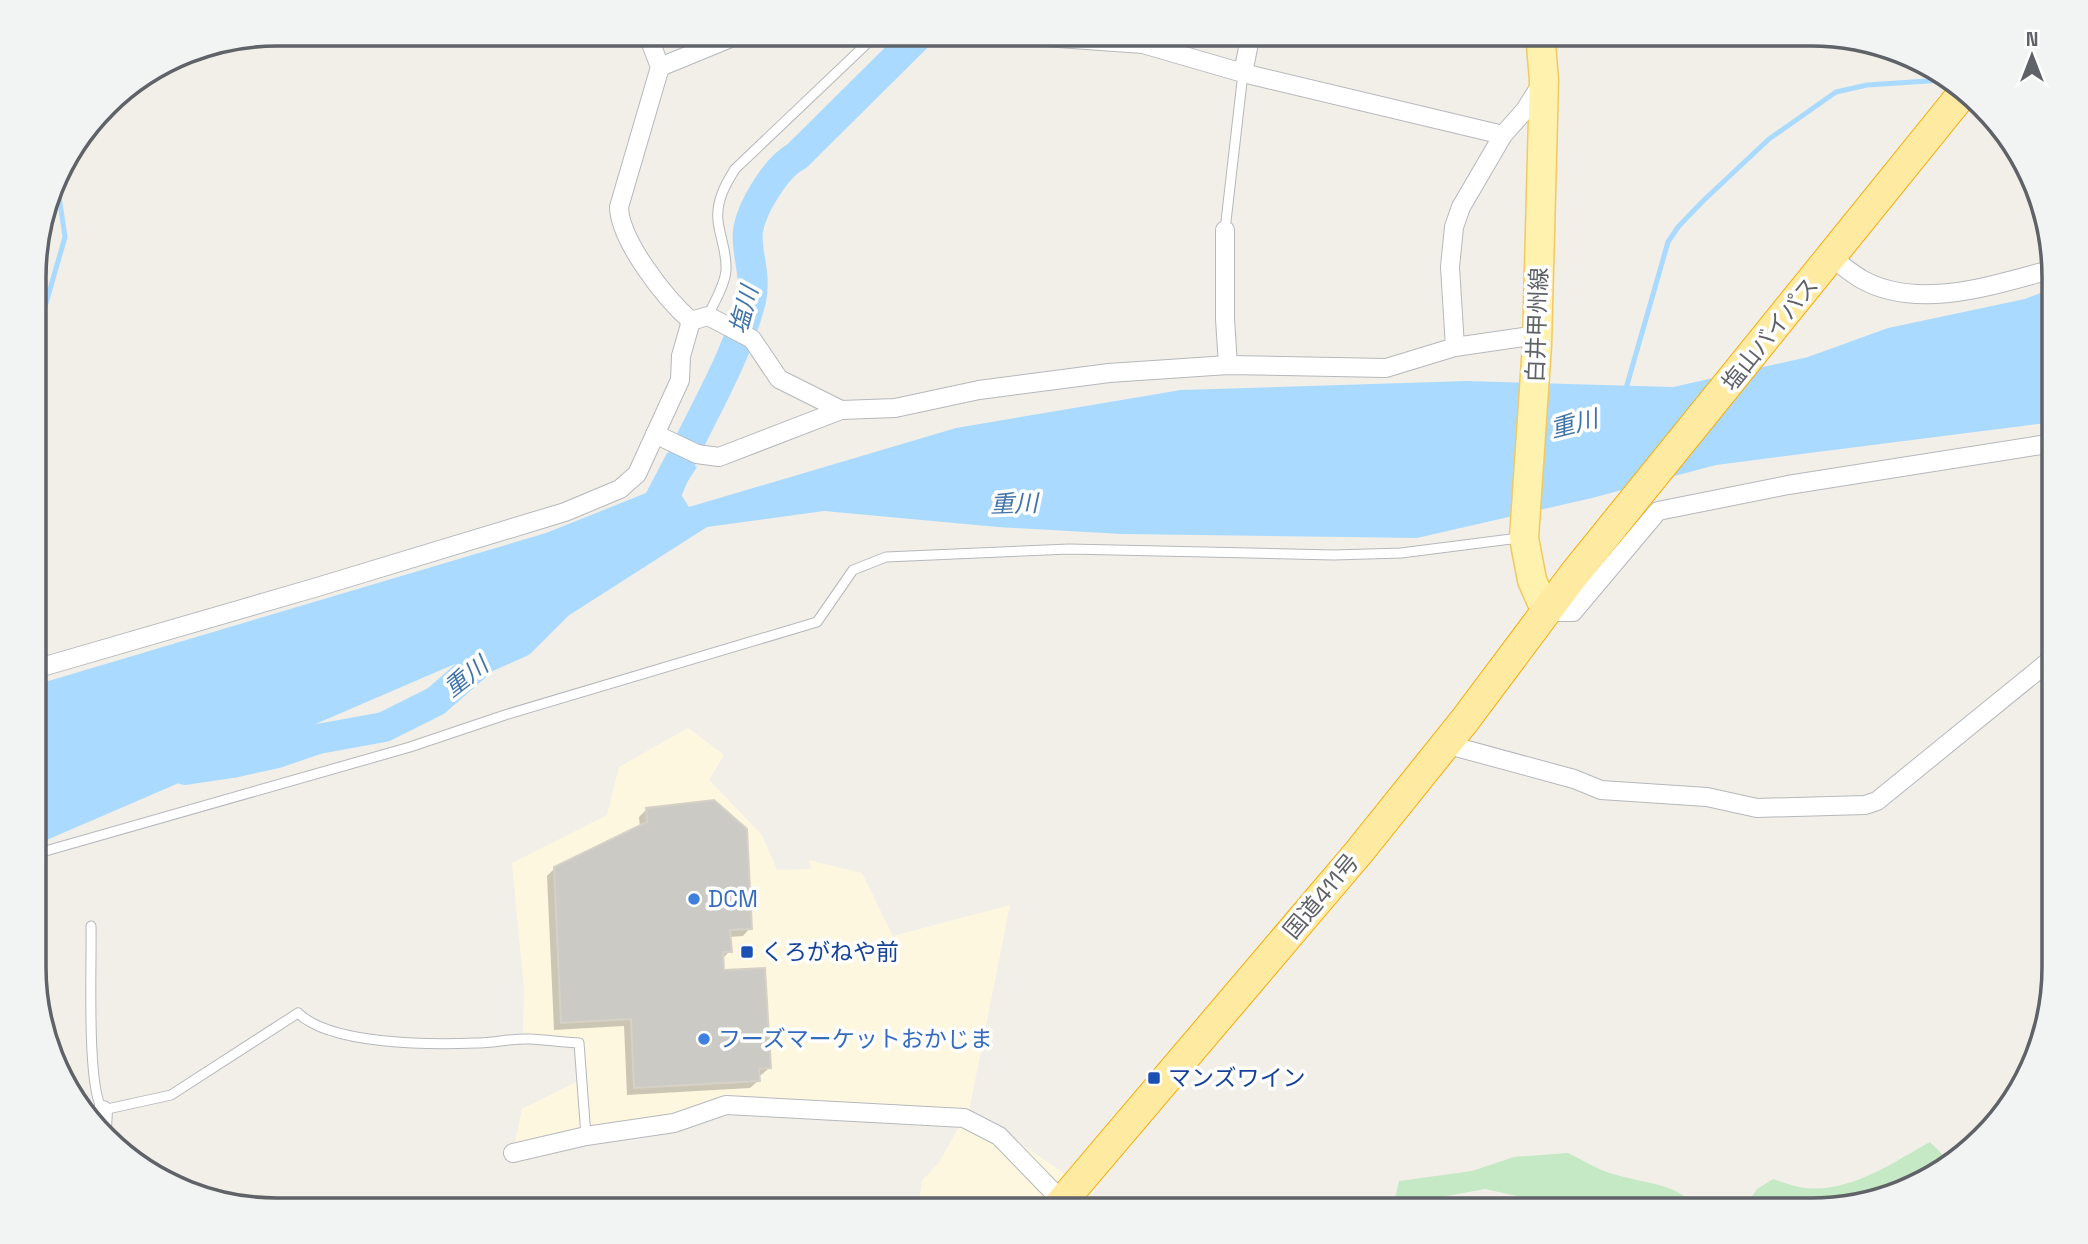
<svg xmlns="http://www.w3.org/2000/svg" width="2088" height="1244" viewBox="0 0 2088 1244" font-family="'Space Grotesk','Noto Sans JP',sans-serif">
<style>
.commercial{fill:#fef7e0}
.green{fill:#c5e8c5}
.water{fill:#aadaff}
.shadow{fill:#0003}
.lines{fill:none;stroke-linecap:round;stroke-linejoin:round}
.stream{stroke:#aadaff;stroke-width:5}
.river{stroke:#aadaff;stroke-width:30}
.building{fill:#cccac5;stroke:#d6d1c6;stroke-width:2}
.service-casing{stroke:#b5b8bc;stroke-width:11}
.minor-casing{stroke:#b5b8bc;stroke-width:20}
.primary-casing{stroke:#f2c960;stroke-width:31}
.trunk-casing{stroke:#f9ab00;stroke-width:32}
.service{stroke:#fff;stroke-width:9}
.minor{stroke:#fff;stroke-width:18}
.primary{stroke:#fff2af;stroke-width:28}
.trunk{stroke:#feeaa1;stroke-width:30}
.shop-dot{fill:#3f7fe0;stroke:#fff;stroke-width:2.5}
.transit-dot{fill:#1a4fb4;stroke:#fff;stroke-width:2.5}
.labels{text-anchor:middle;stroke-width:7;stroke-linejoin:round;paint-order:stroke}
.street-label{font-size:23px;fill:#5f6368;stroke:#fff}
.shop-label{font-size:23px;fill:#366cbe;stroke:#fff;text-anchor:start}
.transit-label{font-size:23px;fill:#164399;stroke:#fff;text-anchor:start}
.water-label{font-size:24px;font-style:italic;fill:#4174aa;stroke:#fff}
.rim{fill:none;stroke:#5f6368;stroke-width:3.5}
</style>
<rect width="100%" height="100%" fill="#f1efe8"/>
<!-- commercial -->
<path class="commercial" d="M688,728L724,755L709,780L762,835L777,870L811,869L809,860L862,873L893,936L1010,905L969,1111L1078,1182L1055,1210L918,1211L922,1181L940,1161L964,1118L726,1105L513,1153L522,1109L582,1079L578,1043L523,1034L524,989L512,863L607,815L619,767Z"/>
<!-- green -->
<g class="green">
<path d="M1930,1142L1950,1162L1934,1178L1827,1210H1743L1757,1189L1773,1179C1782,1182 1791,1185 1799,1187C1846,1196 1892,1163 1930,1142Z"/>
<path d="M1568,1153C1583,1160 1598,1170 1613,1174C1641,1183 1681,1183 1698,1210H1607L1594,1202L1586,1210H1582L1485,1189L1393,1206L1399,1181L1472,1171L1514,1157Z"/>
</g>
<!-- water -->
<path class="water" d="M2054,288V422L1716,465L1592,498L1417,538L1122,534L998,527L824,511L707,527L571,614L35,845V685L546,533L646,493L667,453L697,467L680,493L689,507L956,428L1181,390L1467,381L1673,387L1808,357L1888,328L2025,299Z"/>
<!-- shadow -->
<path class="shadow" d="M647,809L750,928L743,936L729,937L730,951L722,959V972L769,1068L761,1075H758V1081L750,1088L627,1095L624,1026L554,1030L547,876L555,868L640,828L639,817Z"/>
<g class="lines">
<!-- stream -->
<g class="stream">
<path d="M35,332L40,324L65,237L56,176"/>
<path d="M1625,392L1668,242L1678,227L1703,201L1769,139L1836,92L1867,85L1943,80"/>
</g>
<!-- river -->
<g class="river">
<path d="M665,497C690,431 734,369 751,300C757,273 745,252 748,230C752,207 776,167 797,156L921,33"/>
<path d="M185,770L232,763L277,753L318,739L384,727L436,701L485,658L521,642L561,602"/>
</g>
</g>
<!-- building -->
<path class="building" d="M714,800L747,829L752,929L730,930L732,952H723L724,970L765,968L771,1068L759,1069L760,1081L634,1088L631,1019L561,1023L554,867L647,822L646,808Z"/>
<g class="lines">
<defs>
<g id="service">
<path d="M1225,230L1243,73"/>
<path d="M708,316C714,302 725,285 726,270C727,252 720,238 718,221C716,201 725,185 735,169L878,33"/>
<path d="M35,854L410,747L505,715L817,622L853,570L886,557L1069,549L1334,555L1401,553L1519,538"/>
<path d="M91,926C92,959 86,1090 103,1110L171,1095L298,1013C331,1045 432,1045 476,1043C494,1043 512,1038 530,1039C546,1040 563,1042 579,1043L586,1136"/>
</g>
<g id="minor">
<path d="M647,33L660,67L619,207C620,241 665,298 691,321L708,316L752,339L779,379L841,410L895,408L979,390L1109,373L1228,365L1386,368L1455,347L1450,267L1454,227L1461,207L1503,135L1525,110L1542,83"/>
<path d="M988,33L1143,44L1243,73L1503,135"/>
<path d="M660,67L743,33"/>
<path d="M1243,73L1251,33"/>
<path d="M1225,230V319L1228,365"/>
<path d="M1832,258C1842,265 1852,274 1863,280C1920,311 1996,284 2054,269"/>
<path d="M1455,347L1537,335"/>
<path d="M655,434L697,454L719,457L841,410"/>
<path d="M1546,612H1573L1658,511L1788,485L2054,443"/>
<path d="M35,669L314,588L565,512L620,489L637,474L680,380L681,356L691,321"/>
<path d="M1445,744L1574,779L1601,790L1707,797L1757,808L1865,805L1877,801L2054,657"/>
<path d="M102,1128L103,1110"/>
<path d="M513,1153L586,1136L674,1123L726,1105L964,1118L999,1136L1062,1201"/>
</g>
<path id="primary" d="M1540,33L1544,80L1537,345L1524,538L1532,580L1546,612"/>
<path id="trunk" d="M1055,1210L1359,852L1465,720L1575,573L1963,93"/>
</defs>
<!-- service casing -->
<use href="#service" class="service-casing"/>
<!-- minor casing -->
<use href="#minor" class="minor-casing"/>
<!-- primary casing -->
<use href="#primary" class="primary-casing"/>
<!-- trunk casing -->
<use href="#trunk" class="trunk-casing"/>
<!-- service -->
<use href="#service" class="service"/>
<!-- minor -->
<use href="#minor" class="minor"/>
<!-- primary -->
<use href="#primary" class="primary"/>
<!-- trunk -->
<use href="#trunk" class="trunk"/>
</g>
<!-- markers -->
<g class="shop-dot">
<circle cx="694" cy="899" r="7"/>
<circle cx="704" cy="1039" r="7"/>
</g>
<g class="transit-dot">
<rect x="740" y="945" width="14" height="14" rx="3.5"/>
<rect x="1147" y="1071" width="14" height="14" rx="3.5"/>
</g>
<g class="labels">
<!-- street labels -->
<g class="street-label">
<text transform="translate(1537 325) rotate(-88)" y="8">白井甲州線</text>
<text transform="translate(1770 334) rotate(-51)" y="8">塩山バイパス</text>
<text transform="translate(1321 896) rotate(-50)" y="8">国道411号</text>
</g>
<!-- shop labels -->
<g class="shop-label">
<text x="708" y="907">DCM</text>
<text x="718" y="1047">フーズマーケットおかじま</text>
</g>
<!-- transit labels -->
<g class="transit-label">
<text x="761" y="960">くろがねや前</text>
<text x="1168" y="1086">マンズワイン</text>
</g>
<!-- water labels -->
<g class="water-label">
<text transform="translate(744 310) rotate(-75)" y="8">塩川</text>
<text transform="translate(1574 424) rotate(-14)" y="8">重川</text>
<text transform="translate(1014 504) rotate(-2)" y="8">重川</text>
<text transform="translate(466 677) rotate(-38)" y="8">重川</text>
</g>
</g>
<!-- crop -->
<path d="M0 0H2088V1244H0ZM277 46H1811A231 231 0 0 1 2042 277V967A231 231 0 0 1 1811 1198H277A231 231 0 0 1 46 967V277A231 231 0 0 1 277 46Z" fill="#f2f3f3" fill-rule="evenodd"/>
<path class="rim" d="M277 46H1811A231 231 0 0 1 2042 277V967A231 231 0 0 1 1811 1198H277A231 231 0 0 1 46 967V277A231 231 0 0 1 277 46Z"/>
<!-- north arrow -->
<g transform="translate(2032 56)" stroke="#ffffff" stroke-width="5" paint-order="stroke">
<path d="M0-5L12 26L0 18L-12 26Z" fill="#5f6368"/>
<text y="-10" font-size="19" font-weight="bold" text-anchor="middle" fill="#5f6368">N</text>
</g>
</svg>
